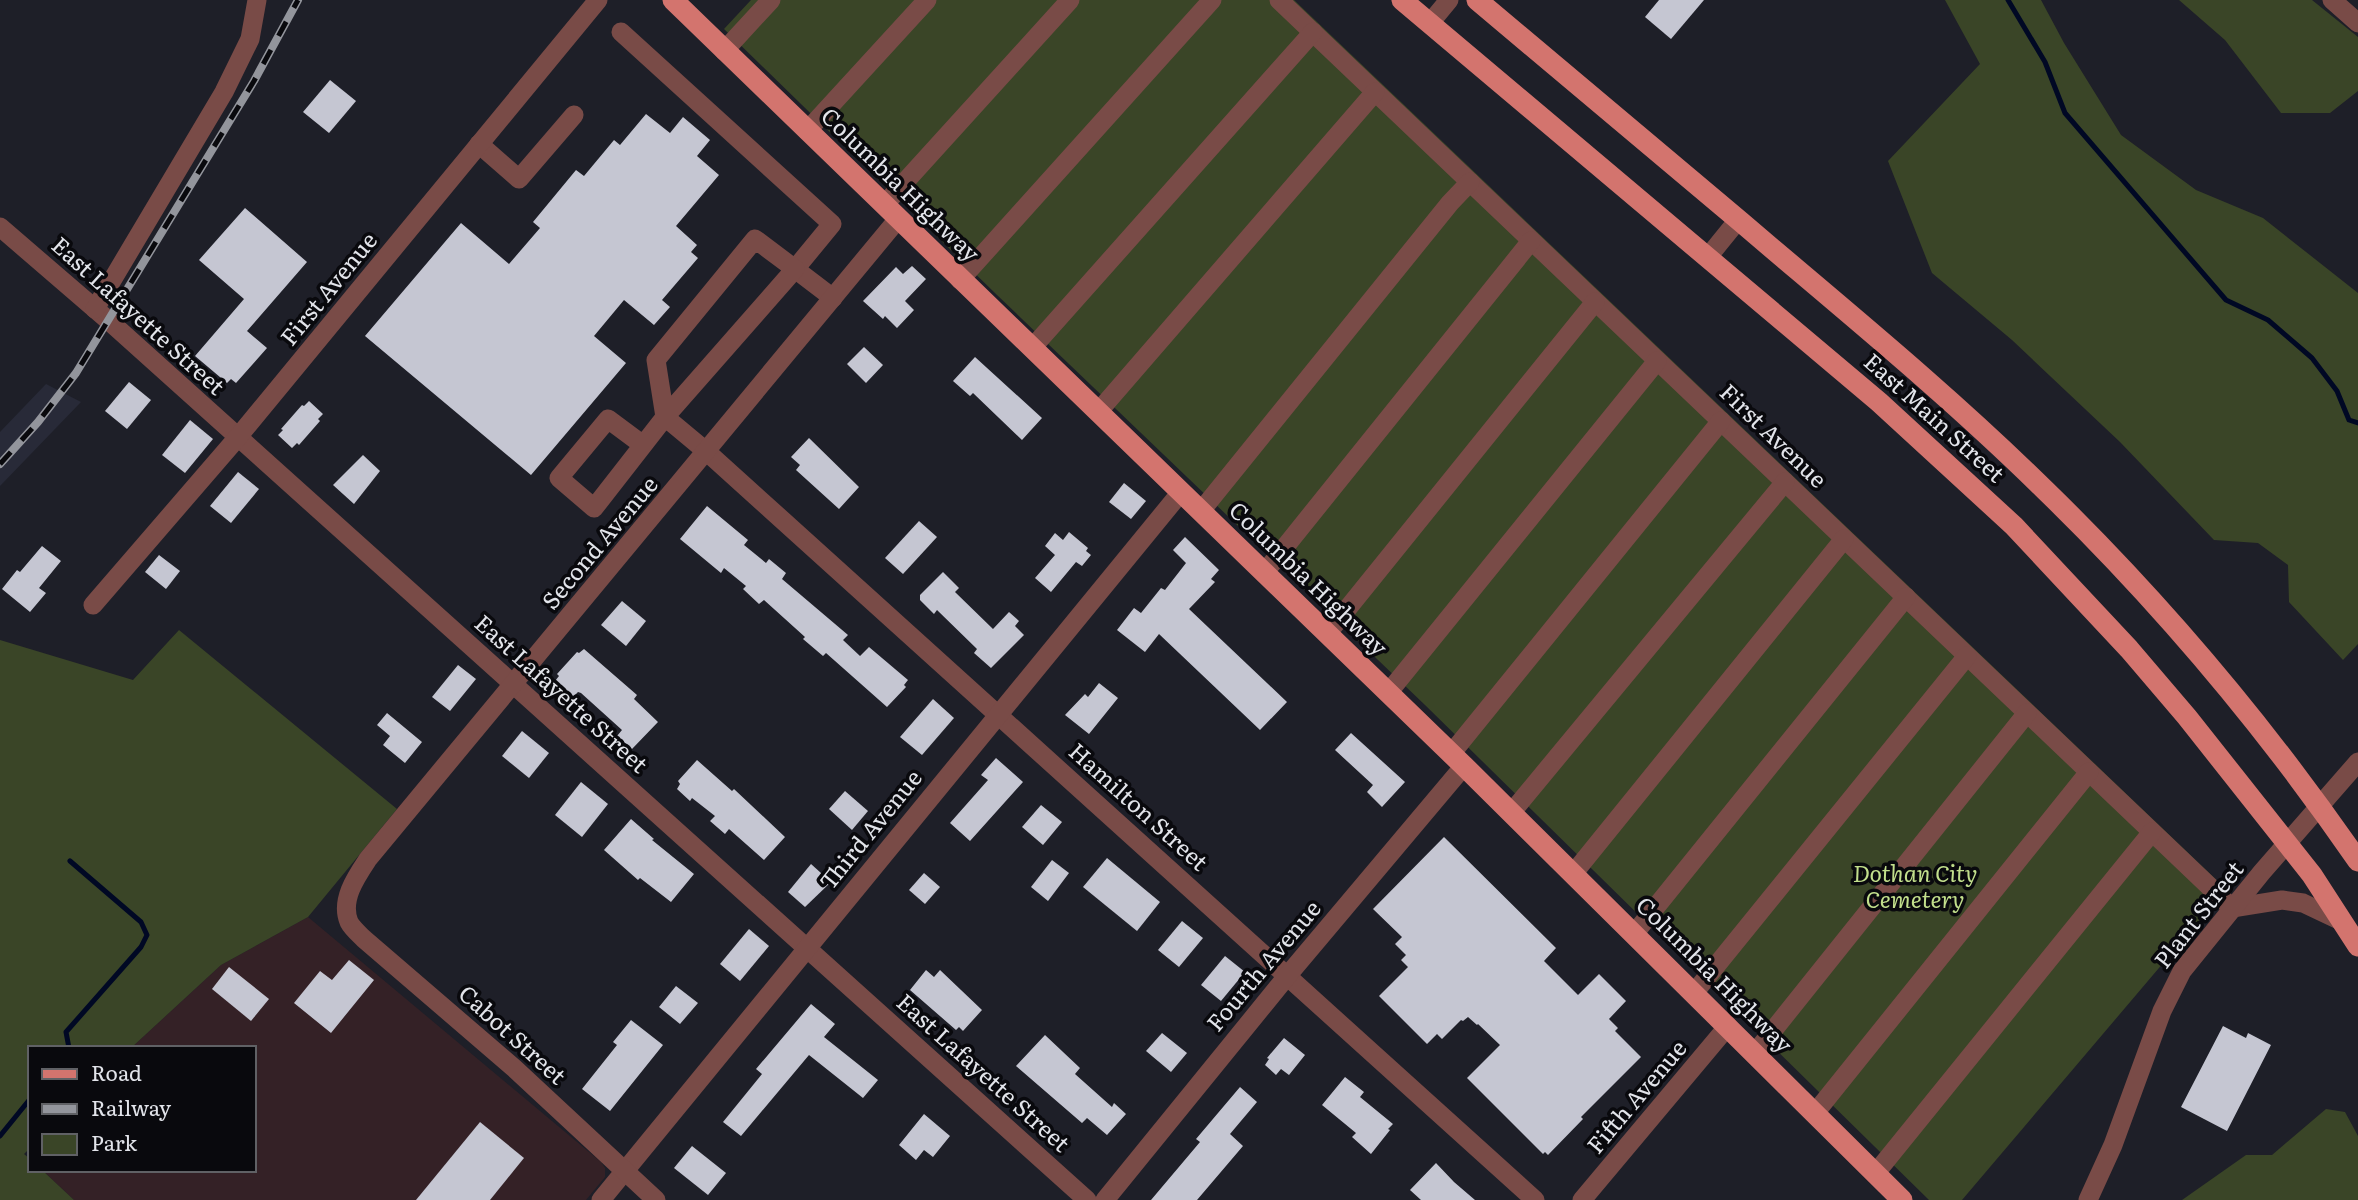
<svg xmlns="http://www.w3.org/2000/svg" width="2358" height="1200" viewBox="0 0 2358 1200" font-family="Literata,serif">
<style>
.industrial{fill:#342126}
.built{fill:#282a38}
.green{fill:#3a4527}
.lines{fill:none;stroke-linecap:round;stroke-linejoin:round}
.stream{stroke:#000824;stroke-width:5}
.building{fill:#c5c6d2}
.minor{stroke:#794b47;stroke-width:19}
.major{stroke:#d3746e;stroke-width:21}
.rail-casing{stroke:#93959c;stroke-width:8}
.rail{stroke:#09090d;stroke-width:5;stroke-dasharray:16;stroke-linecap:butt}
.labels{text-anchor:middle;stroke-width:7;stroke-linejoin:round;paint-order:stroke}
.street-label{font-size:23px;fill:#e2e4ea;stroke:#09090d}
.park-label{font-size:23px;font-style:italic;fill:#c2df8c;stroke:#09090d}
</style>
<rect width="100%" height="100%" fill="#1e1f28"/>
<!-- industrial -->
<path class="industrial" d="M308,917L601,1162L605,1168V1177L586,1200H74L42,1170H254V1048H131L221,965Z"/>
<!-- built -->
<path class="built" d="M46,384L81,402L0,486V432Z"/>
<!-- green -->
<g class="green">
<path d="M751,0H1294L2226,889L1962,1200H1929L1425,705L997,295L724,29Z"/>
<path d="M1945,0H2041L2064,43L2121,135L2196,190L2263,218L2358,293V644L2343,660L2289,602L2288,565L2258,543L2214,540L2120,442L2012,340L1932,273L1888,161L1980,64Z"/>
<path d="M2179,0H2312L2358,37V91L2330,113H2281L2225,40Z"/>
<path d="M179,630L397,809L308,917L221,965L131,1048H30V1148L24,1154L30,1159V1170H42L74,1200H0V640L133,680Z"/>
<path d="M2326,1109L2345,1112L2358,1136V1200H2182L2246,1155H2272Z"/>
</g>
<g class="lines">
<!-- stream -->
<g class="stream">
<path d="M2008,0L2045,62L2065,113L2226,300L2268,320L2312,358L2337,391L2349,420L2358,423"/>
<path d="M69,1048L66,1032L141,947L147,935L141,922L70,861"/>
<path d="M0,1136L30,1099"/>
</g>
</g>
<!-- building -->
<g class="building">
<path d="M1659,0H1704L1671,39L1645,17Z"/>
<path d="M330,80L356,101L329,133L303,112Z"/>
<path d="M646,114L670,133L683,117L710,140L697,156L719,175L676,226L697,245L691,252L698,258L662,300L670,307L654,325L624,300L594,336L626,363L531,475L365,336L461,223L509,264L540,228L533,222L576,170L584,176L614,140L620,145Z"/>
<path d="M245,208L307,262L247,331L267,348L236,383L231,379L227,383L195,356L244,299L199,260Z"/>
<path d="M912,266L926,279L905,301L914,310L897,328L885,316L883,319L863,301L896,267L903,274Z"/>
<path d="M864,347L883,365L866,383L847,364Z"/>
<path d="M975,357L1042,418L1022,440L973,393L970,396L953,381Z"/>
<path d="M129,382L151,400L127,429L105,411Z"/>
<path d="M309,401L323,414L318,419L320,421L299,445L297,443L292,448L278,435L283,430L281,429L302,405L304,406Z"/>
<path d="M190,420L213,439L185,473L162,455Z"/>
<path d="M809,438L859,487L839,509L796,470L800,465L791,457Z"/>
<path d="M363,455L380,471L354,504L333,485Z"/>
<path d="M238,472L259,489L231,523L210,506Z"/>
<path d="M1124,483L1146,501L1131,519L1109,502Z"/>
<path d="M707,506L748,540L744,545L766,563L769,559L786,573L782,579L848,635L843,640L860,656L869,647L908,680L904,685L906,687L887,707L826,653L823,656L803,639L805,637L764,600L759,604L743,589L746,586L724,568L721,573L680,539Z"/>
<path d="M919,521L937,537L903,574L885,558Z"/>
<path d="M1069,532L1088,548L1086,551L1091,555L1082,566L1076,562L1051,592L1035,578L1055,555L1045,546L1055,533L1063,540Z"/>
<path d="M1185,537L1219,570L1211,579L1215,582L1189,609L1287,702L1260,730L1159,634L1145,652L1117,630L1134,608L1141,613L1161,588L1165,590L1186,563L1173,550Z"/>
<path d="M42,546L61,561L39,588L46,593L30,612L2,589L17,570L20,572Z"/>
<path d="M159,555L180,571L166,589L145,572Z"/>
<path d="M943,572L959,588L955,592L993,629L1009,612L1019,621L1015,626L1024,635L991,668L974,653L977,649L937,610L934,614L920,600V595Z"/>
<path d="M622,601L646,621L626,646L601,625Z"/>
<path d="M584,649L637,695L634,699L658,722L632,749L617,736L622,730L581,693L578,692L573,697L555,681L559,676L557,674L577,652L579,653Z"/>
<path d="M458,665L476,679L450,711L432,697Z"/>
<path d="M1099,683L1118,698L1089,734L1065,715L1085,694L1088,697Z"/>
<path d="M933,699L954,718L922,755L900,737Z"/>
<path d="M387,713L422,742L405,763L383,745L390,736L377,725Z"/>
<path d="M522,731L549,753L529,778L502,756Z"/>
<path d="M1351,733L1405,782L1382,807L1367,792L1373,785L1335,750Z"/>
<path d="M996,758L1023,782L970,841L950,823L988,780L981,775Z"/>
<path d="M697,760L732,791L734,789L785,837L764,860L729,829L725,834L710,821L715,816L692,798L690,801L677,789L680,784L678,781Z"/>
<path d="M581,782L608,804L582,837L555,815Z"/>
<path d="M845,791L868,811L852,830L829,809Z"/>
<path d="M1041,805L1062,822L1043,845L1022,827Z"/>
<path d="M631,819L654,839L652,840L694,874L671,902L640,878L638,880L604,850Z"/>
<path d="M1444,837L1556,948L1544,961L1578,995L1599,974L1626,1001L1609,1019L1618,1028L1615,1031L1641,1057L1581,1117L1583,1119L1548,1155L1545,1152L1543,1154L1467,1078L1500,1045L1478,1024L1477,1025L1468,1017L1463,1021L1461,1020L1442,1039L1437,1034L1427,1044L1379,996L1408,967L1401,960L1406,955L1395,944L1402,937L1373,909Z"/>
<path d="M1107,858L1160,902L1137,931L1083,887Z"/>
<path d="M1052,860L1069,873L1048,901L1031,887Z"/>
<path d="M811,864L831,882L805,907L788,892Z"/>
<path d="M924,873L940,887L925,904L909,890Z"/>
<path d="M1182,921L1203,938L1179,967L1158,950Z"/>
<path d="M749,929L769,946L740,981L720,964Z"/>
<path d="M1225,956L1245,972L1221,1001L1201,985Z"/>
<path d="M349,960L374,980L331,1033L294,1003L320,971L332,980Z"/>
<path d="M229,967L269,999L251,1021L212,989Z"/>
<path d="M926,970L934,977L940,970L982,1010L963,1031L959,1027L956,1030L910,990Z"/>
<path d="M676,986L698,1003L680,1024L659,1007Z"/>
<path d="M811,1004L835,1024L824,1037L878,1080L863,1098L809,1055L741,1136L723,1122L762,1074L756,1069Z"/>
<path d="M631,1020L663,1045L610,1111L582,1089L617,1045L613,1042Z"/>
<path d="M2223,1026L2246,1038L2248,1033L2271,1045L2227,1131L2181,1107Z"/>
<path d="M1162,1033L1187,1053L1171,1072L1146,1051Z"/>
<path d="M1045,1035L1080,1068L1075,1074L1112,1107L1114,1103L1126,1114L1107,1135L1087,1118L1082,1123L1016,1066Z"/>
<path d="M1284,1038L1305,1055L1289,1075L1281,1069L1276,1075L1265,1065L1269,1059L1267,1058Z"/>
<path d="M1345,1077L1364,1092L1360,1097L1393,1124L1388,1129L1390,1130L1371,1154L1352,1137L1356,1133L1322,1105Z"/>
<path d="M1240,1087L1257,1102L1230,1134L1243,1146L1197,1200H1151L1200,1142L1196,1139Z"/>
<path d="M924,1114L950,1136L933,1157L924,1150L916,1160L899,1145Z"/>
<path d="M480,1122L524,1158L490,1200H416Z"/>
<path d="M692,1146L726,1173L708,1195L674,1168Z"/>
<path d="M1436,1163L1454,1182L1475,1200H1421L1410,1190Z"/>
</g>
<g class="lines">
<!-- minor -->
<g class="minor">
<path d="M1279,0L2232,908L2282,900L2303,903L2341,921"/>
<path d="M2332,0L2358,23"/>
<path d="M1430,23L1449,0"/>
<path d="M621,32L832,224L795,269L833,298"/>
<path d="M724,51L771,0"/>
<path d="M807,131L927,0"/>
<path d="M479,144L519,179L574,115"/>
<path d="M884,205L1070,0"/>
<path d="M0,227L108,320L1087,1200"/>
<path d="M1708,257L1738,220"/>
<path d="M960,280L1212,0"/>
<path d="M95,309L224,92L250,39L257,0"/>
<path d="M1032,348L1313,32"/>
<path d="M1098,412L1375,92"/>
<path d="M643,445L608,419L559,478L594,508L665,417L795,269L755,239L656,360L665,417L707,452L1535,1200"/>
<path d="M1201,511L1450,203L1470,182"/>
<path d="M1264,573L1531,241"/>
<path d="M93,605L238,437L598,0"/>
<path d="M1327,634L1595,302"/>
<path d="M1388,693L1657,361"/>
<path d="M1451,754L1721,421"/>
<path d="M1511,813L1785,482"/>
<path d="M1573,874L1844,539"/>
<path d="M1634,934L1906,597"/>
<path d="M1694,993L1967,656"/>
<path d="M1755,1053L2027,713"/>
<path d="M1815,1113L2089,772"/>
<path d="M1875,1174L2152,832"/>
<path d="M601,1200L1181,492"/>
<path d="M656,1200L514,1068L364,939C359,934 352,928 349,922C340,900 356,877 368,859L898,219"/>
<path d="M1105,1200L1288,975L1464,766"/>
<path d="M1582,1200L1728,1026"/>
<path d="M2088,1200L2113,1145L2162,1011L2182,971L2262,872L2358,762"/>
</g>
<!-- major -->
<g class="major">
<path d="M673,0L1464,766L1902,1200"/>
<path d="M1402,0L1879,402L2014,526L2129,649L2187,717L2312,875L2358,946"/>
<path d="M1477,0C1578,85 1680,170 1781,256C1871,332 1962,408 2046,491C2161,603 2267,729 2358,861"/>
</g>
<defs>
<path id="rail" d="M0,464L38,422L76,373L254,81L298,0"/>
</defs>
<!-- rail casing -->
<use href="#rail" class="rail-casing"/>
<!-- rail -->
<use href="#rail" class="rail"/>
</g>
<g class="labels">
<!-- street labels -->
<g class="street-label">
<text transform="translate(900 185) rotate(44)" y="8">Columbia Highway</text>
<text transform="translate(329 289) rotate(-51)" y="8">First Avenue</text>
<text transform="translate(138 316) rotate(42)" y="8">East Lafayette Street</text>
<text transform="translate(1934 418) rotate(42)" y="8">East Main Street</text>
<text transform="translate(1773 436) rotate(44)" y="8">First Avenue</text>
<text transform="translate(600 543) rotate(-50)" y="8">Second Avenue</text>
<text transform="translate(1308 579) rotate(44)" y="8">Columbia Highway</text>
<text transform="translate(561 694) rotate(42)" y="8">East Lafayette Street</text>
<text transform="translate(1138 807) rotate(42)" y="8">Hamilton Street</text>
<text transform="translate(871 830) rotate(-51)" y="8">Third Avenue</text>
<text transform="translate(2199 915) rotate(-52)" y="8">Plant Street</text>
<text transform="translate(1264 966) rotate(-50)" y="8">Fourth Avenue</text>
<text transform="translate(1714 975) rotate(45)" y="8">Columbia Highway</text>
<text transform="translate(512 1035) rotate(42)" y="8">Cabot Street</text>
<text transform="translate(983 1073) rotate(42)" y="8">East Lafayette Street</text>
<text transform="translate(1637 1097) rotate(-50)" y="8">Fifth Avenue</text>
</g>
<!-- park labels -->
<g class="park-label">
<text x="1915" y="882">Dothan City<tspan x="1915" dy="26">Cemetery</tspan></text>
</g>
</g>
<!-- legend -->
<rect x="28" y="1046" width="228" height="126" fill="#09090d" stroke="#606165" stroke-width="2"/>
<rect x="42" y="1069" width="35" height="10" fill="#d3746e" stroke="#606165" stroke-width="2"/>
<text x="91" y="1081" font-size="21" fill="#e2e4ea">Road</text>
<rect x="42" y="1104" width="35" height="10" fill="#93959c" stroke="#606165" stroke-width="2"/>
<text x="91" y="1116" font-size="21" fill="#e2e4ea">Railway</text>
<rect x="42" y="1134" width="35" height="21" fill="#3a4527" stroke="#606165" stroke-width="2"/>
<text x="91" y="1151" font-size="21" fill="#e2e4ea">Park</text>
</svg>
